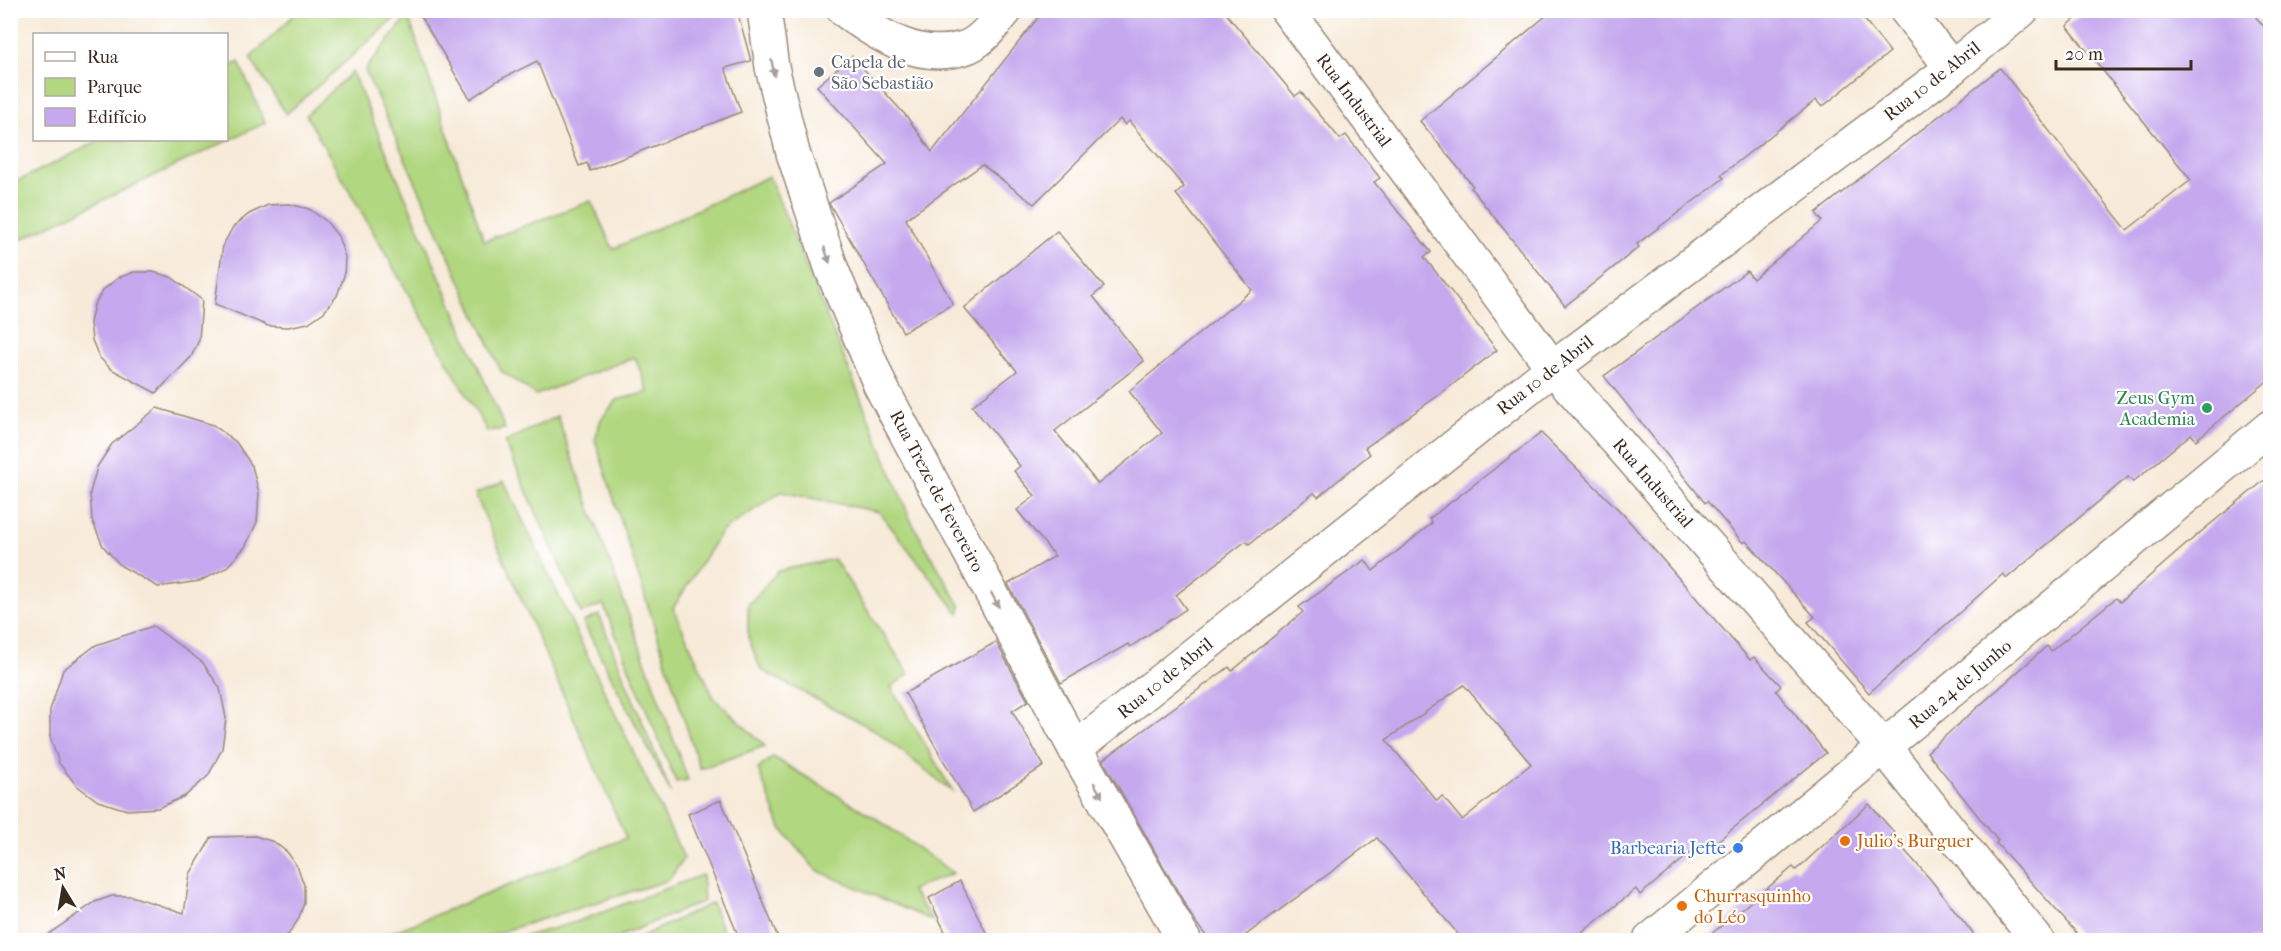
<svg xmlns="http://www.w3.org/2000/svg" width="2281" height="951" viewBox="0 0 2281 951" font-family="'IM FELL French Canon',serif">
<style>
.green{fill:#b1d780;stroke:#76804f;stroke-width:1.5}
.building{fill:#c5a8ee;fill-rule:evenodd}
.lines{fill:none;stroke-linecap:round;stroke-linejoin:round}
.minor-casing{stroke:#998a7b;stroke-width:36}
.minor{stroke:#fff;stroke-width:33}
.oneway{fill:#a79f9a}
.worship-dot{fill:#6b7280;stroke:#fff;stroke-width:2}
.leisure-dot{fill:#2e9e5b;stroke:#fff;stroke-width:2}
.food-dot{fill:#e8710a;stroke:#fff;stroke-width:2}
.shop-dot{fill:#3f7fe0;stroke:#fff;stroke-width:2}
.labels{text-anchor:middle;stroke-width:4.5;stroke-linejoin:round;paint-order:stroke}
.worship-label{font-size:18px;fill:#5b616d;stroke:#fff;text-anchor:start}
.street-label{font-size:18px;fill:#3b2a1e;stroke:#fff}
.leisure-label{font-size:18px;fill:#27864d;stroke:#fff;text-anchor:end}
.food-label{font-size:18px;fill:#c56008;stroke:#fff;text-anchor:start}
.shop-label{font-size:18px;fill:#366cbe;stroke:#fff;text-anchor:end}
</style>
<rect width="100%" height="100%" fill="#fff"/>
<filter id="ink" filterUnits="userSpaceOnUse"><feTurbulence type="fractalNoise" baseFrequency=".0167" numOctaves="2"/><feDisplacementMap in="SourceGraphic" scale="12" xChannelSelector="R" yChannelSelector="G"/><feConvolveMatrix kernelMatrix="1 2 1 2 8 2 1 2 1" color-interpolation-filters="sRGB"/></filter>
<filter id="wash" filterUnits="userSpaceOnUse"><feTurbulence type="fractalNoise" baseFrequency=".008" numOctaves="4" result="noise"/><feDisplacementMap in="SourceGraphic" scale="24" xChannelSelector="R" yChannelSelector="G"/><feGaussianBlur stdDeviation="1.35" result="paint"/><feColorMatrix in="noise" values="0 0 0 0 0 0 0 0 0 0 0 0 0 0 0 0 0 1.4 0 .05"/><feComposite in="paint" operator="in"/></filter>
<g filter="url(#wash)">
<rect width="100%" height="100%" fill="#f7ead8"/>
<!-- green -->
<g class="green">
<path d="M298,11V10L403,11L286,114L250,58Z"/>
<path d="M408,16L484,241L591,201L613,249L769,176L912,523L961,607L959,614L879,512L781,492L721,532L673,608L714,698L765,746L700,769L595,440L601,419L617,400L648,392L635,357L536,395L501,371L365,70Z"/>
<path d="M239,62L265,123L11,244V183L24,178L100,140H226L227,69Z"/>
<path d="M352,72L505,429L487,431L306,115Z"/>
<path d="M557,416L688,780L676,782L603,604L581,613L505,442Z"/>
<path d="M504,481L684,858L669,880L475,940H373L626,838L475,494Z"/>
<path d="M834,559L909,674L891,687L953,792L876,731L761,670L748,637V605L778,571Z"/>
<path d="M599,615L671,793L583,622Z"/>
<path d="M773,757L877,819L953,873L911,890L933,921L816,870L781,828L758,769Z"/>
<path d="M702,875L704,901L611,940H512L576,922Z"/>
<path d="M712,903L726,940H634Z"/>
</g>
<g id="blocks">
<!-- building -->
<g class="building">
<path d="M417,10H737L751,61L725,68L741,112L590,171L587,163L579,166L537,61L497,81L470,99Z"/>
<path d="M1044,10H1223L1295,96L1301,92L1340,139L1346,135L1380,178L1374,182L1431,252L1424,257L1497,350L1439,395L1365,448L1370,454L1318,497L1314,493L1249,544L1246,541L1176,595L1186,609L1130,647L1128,644L1061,683L1008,584L1055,556L1017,510L1035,496L1014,471L1020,466L972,406L1017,371L964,308L1057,231L1104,287L1093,296L1144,361L1055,431L1098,484L1162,433L1129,391L1252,290L1176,194L1184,187L1129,121L1125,125L1120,119L1034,204L982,165L906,219L953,304L903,332L829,203L887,164L817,86L852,56L907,117L932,152Z"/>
<path d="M1553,10H1857L1890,52L1822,107L1816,100L1721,175L1724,178L1637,244L1639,247L1565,306L1471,188L1473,186L1420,121Z"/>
<path d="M2086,10H2250L2271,35V378L2196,440L2191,434L2133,482L2128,477L2007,578L2003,574L1869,693L1808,622L1815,617L1746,541L1743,543L1707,501L1705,503L1604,376L1747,271L1753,279L1822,221L1816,213L2000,68L2127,230L2191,180L2067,26Z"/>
<path d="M289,204L309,209L326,221L338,236L345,257L344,276L337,296L324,312L308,323L288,327L268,326L215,304L223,245L233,227L249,214L268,205Z"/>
<path d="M134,272H153L171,277L202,300L199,340L191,357L156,393L111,369L99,357L92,340L90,323L94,305L103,290L118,278Z"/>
<path d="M157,408L213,425L236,442L252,466L259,493L257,522L245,547L226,568L200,581L158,587L121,566L103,546L92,520L90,493L97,467L112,444Z"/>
<path d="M1541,433L1622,513L1750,660L1754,657L1781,686L1776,691L1826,753L1704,852L1699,846L1640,895L1636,889L1573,940H1463L1377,838L1239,940H1209L1194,920L1103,760L1229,667L1232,671L1303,612L1299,607L1365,560L1373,571L1432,523L1429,519ZM1464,685L1531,764L1462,820L1442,796L1437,801L1386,740Z"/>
<path d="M2271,475V940H2083L1996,843L1998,841L1927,752L2047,646L2051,651L2116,598L2120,602L2197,535Z"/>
<path d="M153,626L203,663L220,688L226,718L222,749L208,776L185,796L158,808L127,810L98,801L76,785L59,763L50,737V710L63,670L96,645Z"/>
<path d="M996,642L1028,701L1012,711L1044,766L973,812L905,693Z"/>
<path d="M721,800L779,940H740L688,814Z"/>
<path d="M1869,804L1894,832L1891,835L1931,880L1978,940H1704L1793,867L1796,870Z"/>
<path d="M255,836L274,842L288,853L298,868L304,885V903L298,920L288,935L279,940H40L95,902L112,896H131L184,913L190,874L212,837Z"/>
<path d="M960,881L990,940H949L929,898Z"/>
</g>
</g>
</g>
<g filter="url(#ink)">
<use href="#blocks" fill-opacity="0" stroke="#998a7b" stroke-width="1.5"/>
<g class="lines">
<defs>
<g id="minor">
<path d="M764,10L772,67L793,153L832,270L880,385L1075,749L1184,940"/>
<path d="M844,10C879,36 919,62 964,48C981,43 995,23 1006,10"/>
<path d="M1287,10L1553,368L1884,747L2037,940"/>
<path d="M1906,10L1952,68"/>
<path d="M1075,749L1553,368L1952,68L2022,10"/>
<path d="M1650,940L2270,427"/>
</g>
</defs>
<!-- minor casing -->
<use href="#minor" class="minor-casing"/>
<!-- minor -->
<use href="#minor" class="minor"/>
</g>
<!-- one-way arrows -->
<defs><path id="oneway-solid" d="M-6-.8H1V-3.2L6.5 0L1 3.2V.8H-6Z" transform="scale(1.5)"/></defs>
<g class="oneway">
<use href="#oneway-solid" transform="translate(773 68) rotate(79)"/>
<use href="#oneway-solid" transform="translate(827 255) rotate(71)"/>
<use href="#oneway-solid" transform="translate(995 600) rotate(62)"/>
<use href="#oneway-solid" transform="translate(1098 790) rotate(60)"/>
</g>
</g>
<!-- markers -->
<circle class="worship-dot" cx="819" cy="72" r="6"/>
<circle class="leisure-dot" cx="2207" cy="408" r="6"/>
<g class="food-dot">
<circle cx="1845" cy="841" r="6"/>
<circle cx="1682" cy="906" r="6"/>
</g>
<circle class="shop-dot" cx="1738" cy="848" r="6"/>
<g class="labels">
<!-- worship labels -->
<g class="worship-label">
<text x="831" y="68">Capela de<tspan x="831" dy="21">São Sebastião</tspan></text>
</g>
<!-- street labels -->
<g class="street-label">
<text transform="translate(1932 81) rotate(-38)" y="6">Rua 10 de Abril</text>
<text transform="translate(1354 100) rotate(53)" y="6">Rua Industrial</text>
<text transform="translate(1545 375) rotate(-38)" y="6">Rua 10 de Abril</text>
<text transform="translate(1653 483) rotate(49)" y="6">Rua Industrial</text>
<text transform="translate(937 491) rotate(62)" y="6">Rua Treze de Fevereiro</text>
<text transform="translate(1165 678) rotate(-39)" y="6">Rua 10 de Abril</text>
<text transform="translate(1960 684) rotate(-40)" y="6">Rua 24 de Junho</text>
</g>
<!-- leisure labels -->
<g class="leisure-label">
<text x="2195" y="404">Zeus Gym<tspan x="2195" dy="21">Academia</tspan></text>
</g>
<!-- food labels -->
<g class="food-label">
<text x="1857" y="847">Julio's Burguer</text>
<text x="1694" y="902">Churrasquinho<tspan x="1694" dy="21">do Léo</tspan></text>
</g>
<!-- shop labels -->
<g class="shop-label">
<text x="1726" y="854">Barbearia Jefte</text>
</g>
</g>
<!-- margin -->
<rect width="2281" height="951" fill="none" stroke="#fff" stroke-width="36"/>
<!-- legend -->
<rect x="33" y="33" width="195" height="108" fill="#ffffff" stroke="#b1aaa5" stroke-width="1.5"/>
<rect x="45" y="52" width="30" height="9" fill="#ffffff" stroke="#b1aaa5" stroke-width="1.5"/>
<text x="87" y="63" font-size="18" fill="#3b2a1e">Rua</text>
<rect x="45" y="78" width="30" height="18" fill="#b1d780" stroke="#b1aaa5" stroke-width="1.5"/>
<text x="87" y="93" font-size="18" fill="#3b2a1e">Parque</text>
<rect x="45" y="108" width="30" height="18" fill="#c5a8ee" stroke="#b1aaa5" stroke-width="1.5"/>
<text x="87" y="123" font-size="18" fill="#3b2a1e">Edifício</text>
<!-- north arrow -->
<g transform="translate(63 888) rotate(349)" stroke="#ffffff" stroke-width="4.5" paint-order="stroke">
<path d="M0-4.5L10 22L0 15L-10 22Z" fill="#3b2a1e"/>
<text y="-9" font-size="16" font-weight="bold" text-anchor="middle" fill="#3b2a1e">N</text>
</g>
<!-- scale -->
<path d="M2056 60v9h135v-9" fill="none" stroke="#3b2a1e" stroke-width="3"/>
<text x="2065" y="60" font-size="18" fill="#3b2a1e" stroke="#ffffff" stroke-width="4.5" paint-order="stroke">20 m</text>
</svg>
